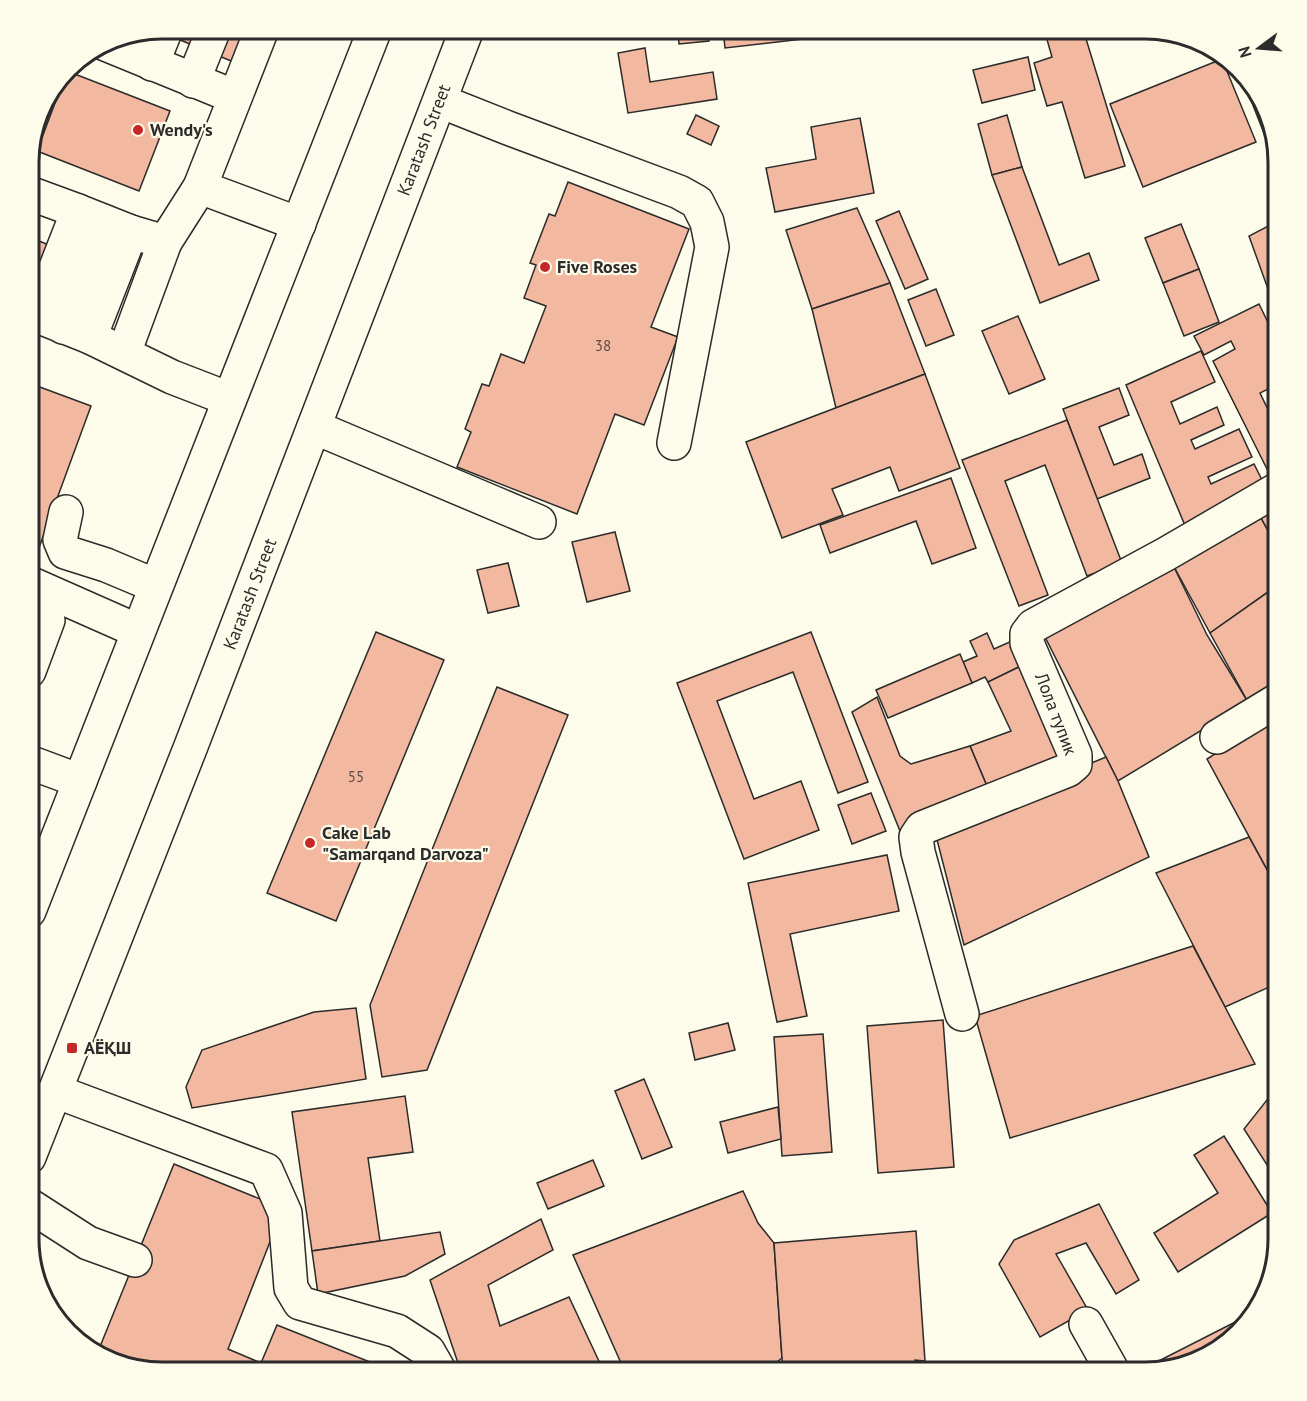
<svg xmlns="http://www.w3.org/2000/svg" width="1307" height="1401" viewBox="0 0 1307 1401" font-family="'PT Sans',sans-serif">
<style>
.building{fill:#f2b8a0;stroke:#2b2b2b;stroke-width:1.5}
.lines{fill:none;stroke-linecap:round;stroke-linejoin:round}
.minor-casing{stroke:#2b2b2b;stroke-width:36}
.major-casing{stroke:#2b2b2b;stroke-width:36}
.minor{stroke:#fdfbea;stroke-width:33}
.major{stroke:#fdfbea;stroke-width:33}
.poi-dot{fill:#c62828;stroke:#fdfbea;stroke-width:2}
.labels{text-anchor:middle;stroke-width:4.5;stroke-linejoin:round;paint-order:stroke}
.number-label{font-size:15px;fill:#5d4e48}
.poi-label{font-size:18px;font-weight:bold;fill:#2b2b2b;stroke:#fdfbea;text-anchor:start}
.street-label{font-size:18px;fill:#2b2b2b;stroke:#fdfbea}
.rim{fill:none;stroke:#2b2b2b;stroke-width:3}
</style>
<rect width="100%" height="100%" fill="#fdfbea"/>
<!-- building -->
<g class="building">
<path d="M162,28L270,29L253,70L156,30Z"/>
<path d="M678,29H708L709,41L679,44Z"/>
<path d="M723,29H863V32L725,48Z"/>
<path d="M1044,29H1083L1125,166L1085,178L1062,102L1047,106L1034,63L1052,57Z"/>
<path d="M645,48L650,82L713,72L717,99L628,113L618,53Z"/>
<path d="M1028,57L1035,90L982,103L973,70Z"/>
<path d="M1222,59L1256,142L1143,187L1110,104Z"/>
<path d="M67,71L170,111L139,191L37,151Z"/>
<path d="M1240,72L1251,80L1278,162V169Z"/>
<path d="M696,115L719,126L711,145L687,134Z"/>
<path d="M1007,115L1022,167L992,175L978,124Z"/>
<path d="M860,118L874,193L775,212L766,168L816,159L811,127Z"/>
<path d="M1022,167L1059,265L1089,253L1099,280L1040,303L992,175Z"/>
<path d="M568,182L689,229L651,327L678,337L644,425L615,414L577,514L457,467L471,432L465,429L482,384L489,386L501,354L524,363L546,306L524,298L536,265L530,263L549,214L555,216Z"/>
<path d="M857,208L890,283L812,309L786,230Z"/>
<path d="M899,211L928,279L905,289L876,221Z"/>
<path d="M1278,221V309L1268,289L1249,236Z"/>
<path d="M1181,224L1199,269L1163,283L1145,238Z"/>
<path d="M29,237L49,245L33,288L29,286Z"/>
<path d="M1199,269L1219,322L1184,336L1163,283Z"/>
<path d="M890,283L925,374L836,408L812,309Z"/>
<path d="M936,289L954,335L926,346L908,300Z"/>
<path d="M1259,304L1278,343V384L1260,393L1278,430V473L1271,477L1213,361L1235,349L1231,341L1204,355L1194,336Z"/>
<path d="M1018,316L1045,379L1009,394L982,331Z"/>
<path d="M1201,351L1215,382L1171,402L1180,424L1217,407L1224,425L1191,440L1195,449L1239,429L1252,457L1208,477L1211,484L1254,464L1264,484L1189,535L1126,385Z"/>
<path d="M925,374L960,468L899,491L890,467L832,489L843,515L782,538L746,442Z"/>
<path d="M29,383L91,406L29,575Z"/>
<path d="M1119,388L1129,415L1099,427L1114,465L1142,454L1150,478L1097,499L1063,409Z"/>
<path d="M1067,420L1122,563L1087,576L1045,465L1005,481L1048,595L1019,606L962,460Z"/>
<path d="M951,478L976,548L932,564L916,521L830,553L820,525Z"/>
<path d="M1278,499V549L1257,511Z"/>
<path d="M1257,511L1278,549V585L1210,633L1172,563Z"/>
<path d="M615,532L630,591L587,602L572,542Z"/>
<path d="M508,563L519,606L488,613L477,570Z"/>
<path d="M1172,563L1207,635L1248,702L1118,781L1041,629Z"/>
<path d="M1278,585V684L1248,702L1210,633Z"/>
<path d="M376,632L444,660L336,921L267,893Z"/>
<path d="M811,632L868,782L838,793L793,672L717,701L754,799L801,781L819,830L744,859L677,683Z"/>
<path d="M987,633L994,649L1012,641L1023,665L988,682L985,677L972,683L963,662L977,656L970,641Z"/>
<path d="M960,654L972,683L888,718L876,690Z"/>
<path d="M1023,665L1067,767L992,798L970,746L1011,731L988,682Z"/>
<path d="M497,687L568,715L427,1070L382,1077L370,1005Z"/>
<path d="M877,697L900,756L911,764L970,746L992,798L900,831L852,712Z"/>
<path d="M1276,714L1278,718V890L1207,759Z"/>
<path d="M1106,757L1118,781L1149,857L964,945L934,828Z"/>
<path d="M871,793L886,831L852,844L838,805Z"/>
<path d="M1249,837L1278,890V983L1225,1007L1156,873Z"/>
<path d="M887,855L899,911L790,934L807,1016L777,1022L748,883Z"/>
<path d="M1193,946L1255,1064L1010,1138L975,1016Z"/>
<path d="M356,1008L366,1079L192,1108L186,1087L202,1050L314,1012Z"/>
<path d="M943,1020L954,1167L878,1173L867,1026Z"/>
<path d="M728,1023L735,1050L695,1060L689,1033Z"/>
<path d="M823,1034L832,1152L782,1156L774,1037Z"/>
<path d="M644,1079L672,1147L642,1159L615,1091Z"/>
<path d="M1278,1086V1182L1244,1129Z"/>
<path d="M405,1096L413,1152L368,1158L380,1241L312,1251L292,1112Z"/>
<path d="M778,1107L781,1139L728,1153L720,1122Z"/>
<path d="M1224,1136L1272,1213L1178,1272L1154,1233L1218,1193L1194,1155Z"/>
<path d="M593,1160L604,1186L548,1209L537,1183Z"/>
<path d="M174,1164L265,1201L277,1224L228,1349L261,1363L277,1325L395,1372H162L103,1359L97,1354Z"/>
<path d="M743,1191L758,1223L774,1243L782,1358L764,1372H625L573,1255Z"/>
<path d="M1099,1204L1139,1280L1116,1294L1086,1243L1056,1254L1088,1310L1040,1337L999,1264L1014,1240Z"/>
<path d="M541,1219L553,1250L488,1285L500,1326L569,1297L604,1372H461L430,1280Z"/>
<path d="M916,1231L925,1361L915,1360V1372H783L774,1243Z"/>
<path d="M440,1232L445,1254L405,1276L318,1294L312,1251Z"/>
<path d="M1247,1316L1249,1318L1227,1345L1145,1372H1143L1141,1370Z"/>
</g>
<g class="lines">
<defs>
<g id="minor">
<path d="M262,29L200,187L299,224"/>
<path d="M103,43L235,97"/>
<path d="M152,64L166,29"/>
<path d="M193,81L214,29"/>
<path d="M440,101L508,128L679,192L697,202L707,222L712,247L674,443"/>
<path d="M200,187L165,242L131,232L78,211L37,316L90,337L172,377L229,399"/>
<path d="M29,193L78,211"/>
<path d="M63,327L105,222"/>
<path d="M90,337L131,232"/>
<path d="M124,353L165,242"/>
<path d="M314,427L539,522"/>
<path d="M66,512L60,540L65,552L106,565L156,586"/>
<path d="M34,585L138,631"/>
<path d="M29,671L48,620"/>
<path d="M1217,737L1278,700"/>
<path d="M29,762L80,781"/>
<path d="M962,1014L918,852L916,837L922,828L1068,770L1075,764V755L1027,643V634L1033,626L1166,554L1278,489"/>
<path d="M55,1091L266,1170L285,1213L291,1288L300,1303L397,1331L428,1351L440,1372"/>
<path d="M29,1205L88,1243L135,1260"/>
<path d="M1086,1324L1113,1372"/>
</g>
<g id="major">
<path d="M29,911L375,29"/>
<path d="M29,1157L191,746L467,29"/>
</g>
</defs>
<!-- minor casing -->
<use href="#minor" class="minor-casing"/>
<!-- major casing -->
<use href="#major" class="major-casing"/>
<!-- minor -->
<use href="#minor" class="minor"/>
<!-- major -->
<use href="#major" class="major"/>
</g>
<!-- markers -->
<g class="poi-dot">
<circle cx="138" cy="130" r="6"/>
<circle cx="545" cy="267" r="6"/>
<circle cx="310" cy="843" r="6"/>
<rect x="66" y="1042" width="12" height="12" rx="3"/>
</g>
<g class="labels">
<!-- number labels -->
<g class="number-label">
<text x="603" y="351">38</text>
<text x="356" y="782">55</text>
</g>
<!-- poi labels -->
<g class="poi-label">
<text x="150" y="136">Wendy's</text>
<text x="557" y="273">Five Roses</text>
<text x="322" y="839">Cake Lab<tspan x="322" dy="21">"Samarqand Darvoza"</tspan></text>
<text x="84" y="1054">АЁҚШ</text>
</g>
<!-- street labels -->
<g class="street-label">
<text transform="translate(424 140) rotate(-69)" y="6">Karatash Street</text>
<text transform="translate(250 594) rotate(-69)" y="6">Karatash Street</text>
<text transform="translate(1056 714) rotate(69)" y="6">Лола тупик</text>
</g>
</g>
<!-- crop -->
<path d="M0 0H1307V1401H0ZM162 39H1145A123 123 0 0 1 1268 162V1239A123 123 0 0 1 1145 1362H162A123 123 0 0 1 39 1239V162A123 123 0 0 1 162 39Z" fill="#fdfbea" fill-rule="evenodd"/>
<path class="rim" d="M162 39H1145A123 123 0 0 1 1268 162V1239A123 123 0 0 1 1145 1362H162A123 123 0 0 1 39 1239V162A123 123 0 0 1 162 39Z"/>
<!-- north arrow -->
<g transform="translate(1259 48) rotate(254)" stroke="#fdfbea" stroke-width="4.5" paint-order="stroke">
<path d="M0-4.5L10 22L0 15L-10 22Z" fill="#2b2b2b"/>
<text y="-9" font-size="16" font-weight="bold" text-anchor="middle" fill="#2b2b2b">N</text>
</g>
</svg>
